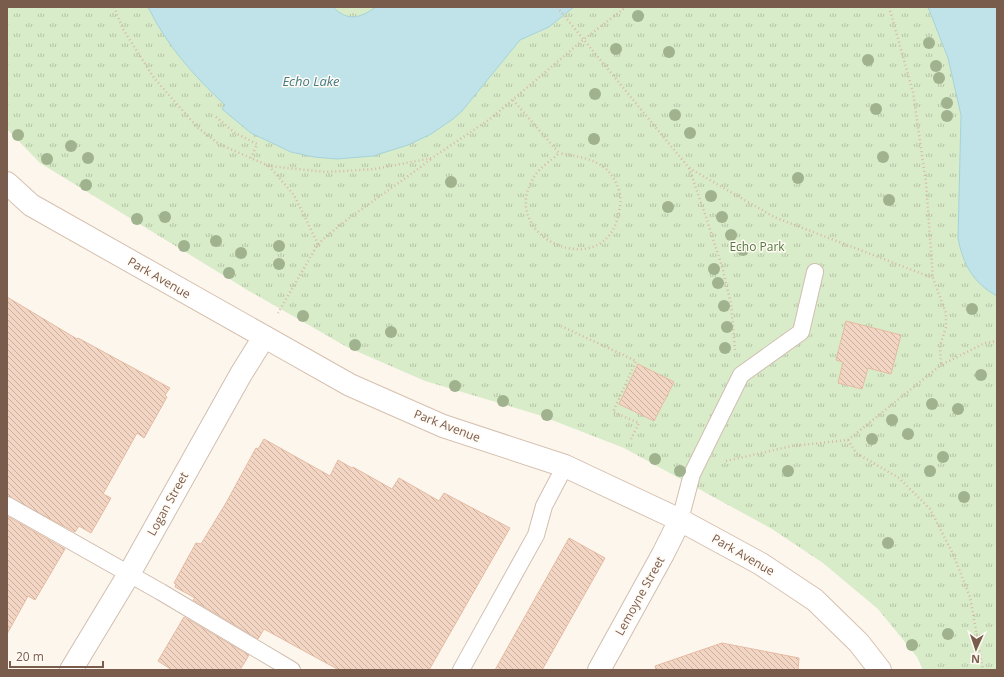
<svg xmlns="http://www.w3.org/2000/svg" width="1004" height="677" viewBox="0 0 1004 677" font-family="'Open Sans',sans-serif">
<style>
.park{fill:url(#park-tufts)}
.water{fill:#bfe3e8;stroke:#a5d3da}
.building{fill:url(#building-back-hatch);stroke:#e6bba3}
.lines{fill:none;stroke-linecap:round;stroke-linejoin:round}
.lane-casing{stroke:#d1beb0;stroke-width:18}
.street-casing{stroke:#d1beb0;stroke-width:24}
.secondary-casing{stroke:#d6c0b0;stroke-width:24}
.path{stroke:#d9b8a5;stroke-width:2.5;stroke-dasharray:1 3;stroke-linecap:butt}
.lane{stroke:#fff;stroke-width:16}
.street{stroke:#fff;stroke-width:22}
.secondary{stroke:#fff;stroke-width:22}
.tree{fill:#a0b28e}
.labels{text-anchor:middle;stroke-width:3;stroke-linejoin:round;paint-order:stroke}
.park-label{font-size:12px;fill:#537a41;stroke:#fffaf3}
.street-label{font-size:12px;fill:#7a5c4d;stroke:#fffaf3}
.water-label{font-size:13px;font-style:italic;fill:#437c86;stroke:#fffaf3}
</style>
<defs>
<pattern id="park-tufts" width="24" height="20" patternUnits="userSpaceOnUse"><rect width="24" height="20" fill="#d8ecc9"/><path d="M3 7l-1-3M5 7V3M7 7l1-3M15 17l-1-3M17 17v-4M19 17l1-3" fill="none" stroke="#b4c2a5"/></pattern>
<pattern id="building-back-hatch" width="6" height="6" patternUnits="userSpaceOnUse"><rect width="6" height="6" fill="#f3d5c3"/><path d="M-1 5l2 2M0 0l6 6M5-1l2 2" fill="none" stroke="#cab0a1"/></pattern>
</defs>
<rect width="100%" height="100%" fill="#fdf6ec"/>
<!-- park -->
<path class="park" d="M7,7H997V670H923L917,657L878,609L823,563L772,529L624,448L539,415L425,381L347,347L249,291L40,163L7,129Z"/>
<!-- water -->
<g class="water">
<path d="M148,7H333C348,22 360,18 376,7H574L549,27L520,40L462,111L453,119L431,134L408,145L373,156L337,159L314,157L291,152L251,133L222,109L225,105C194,76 167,46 148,7Z"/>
<path d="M928,7H997V296C973,283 963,264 958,238L961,115L948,58Z"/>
</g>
<!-- building -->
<g class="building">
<path d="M7,297L77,339L78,338L170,388L165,395L167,397L144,438L137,433L103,494L111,498L91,533L79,526L75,532L7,496Z"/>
<path d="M846,321L901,335L891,374L868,368L862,389L838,383L843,362L836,360Z"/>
<path d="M638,364L674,382L654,421L619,404Z"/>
<path d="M264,439L330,476L338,460L352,468L353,467L392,489L399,478L439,501L444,493L510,528L429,670H339L264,629L258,639L193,600L195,598L175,587L176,584L174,583L196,543L201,544L226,503L256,448L258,449Z"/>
<path d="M7,516L65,549L35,600L28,596L7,634Z"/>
<path d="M569,538L605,558L542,670H495Z"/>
<path d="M184,617L249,655L240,670H172L158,661Z"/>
<path d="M722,643L799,658L798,670H656L655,666Z"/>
</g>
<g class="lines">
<defs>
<g id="lane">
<path d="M7,505L161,592L292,670"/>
<path d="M680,520L692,474L741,375L801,332L815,272"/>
<path d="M461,670L536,535L544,506L565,466"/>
</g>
<g id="street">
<path d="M71,670L129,574L241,374L264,337"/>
<path d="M599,670L663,554L680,520"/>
</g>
<path id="secondary" d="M7,183L31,205L350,385L443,426L565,466L680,520L761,564L815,600L859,643L880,670"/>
</defs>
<!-- lane casing -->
<use href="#lane" class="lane-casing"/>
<!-- street casing -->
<use href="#street" class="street-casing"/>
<!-- secondary casing -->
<use href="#secondary" class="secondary-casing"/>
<!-- path -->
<g class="path">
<path d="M114,7L123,29L154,78L197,127L219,144L269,166L326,172L375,169L432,158L490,119L583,40L626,7"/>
<path d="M557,7L689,168L706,217L723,270L731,304L735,350"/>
<path d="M889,7L913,92L926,183L933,278"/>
<path d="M513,100L559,153C552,160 542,166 536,174C493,235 599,282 617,220C620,210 622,200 619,190C609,160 586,158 559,153"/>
<path d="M216,117L235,133L257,144L251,158"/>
<path d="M269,166L294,195L318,244L278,313"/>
<path d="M689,168L774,217L933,278L946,313V327L940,346L941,365L985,343L997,341"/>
<path d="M318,244C353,212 394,188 431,159"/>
<path d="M561,326L636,361L613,412L639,423L631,439"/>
<path d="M848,440L941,365"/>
<path d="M726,461L792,446L848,440L856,453L899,478L930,509L953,554L970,597L983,670"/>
</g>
<!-- lane -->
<use href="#lane" class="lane"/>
<!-- street -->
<use href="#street" class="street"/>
<!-- secondary -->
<use href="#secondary" class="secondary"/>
</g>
<!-- trees -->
<g class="tree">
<circle cx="638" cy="16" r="6"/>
<circle cx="929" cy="43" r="6"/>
<circle cx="616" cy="49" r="6"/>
<circle cx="669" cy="52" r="6"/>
<circle cx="868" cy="60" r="6"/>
<circle cx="936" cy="66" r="6"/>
<circle cx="939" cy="78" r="6"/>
<circle cx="595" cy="94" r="6"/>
<circle cx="947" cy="103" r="6"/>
<circle cx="876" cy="109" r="6"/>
<circle cx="675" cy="115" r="6"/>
<circle cx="947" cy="116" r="6"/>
<circle cx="690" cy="133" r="6"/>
<circle cx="18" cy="135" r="6"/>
<circle cx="594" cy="139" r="6"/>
<circle cx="71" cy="146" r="6"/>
<circle cx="883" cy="157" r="6"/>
<circle cx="88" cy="158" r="6"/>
<circle cx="47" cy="159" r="6"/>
<circle cx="798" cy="178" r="6"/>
<circle cx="451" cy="182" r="6"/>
<circle cx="86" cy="185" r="6"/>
<circle cx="711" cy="196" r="6"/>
<circle cx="889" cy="200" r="6"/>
<circle cx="668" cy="207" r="6"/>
<circle cx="165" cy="217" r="6"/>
<circle cx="722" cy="217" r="6"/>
<circle cx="137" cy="219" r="6"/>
<circle cx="731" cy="235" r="6"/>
<circle cx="216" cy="241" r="6"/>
<circle cx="184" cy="246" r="6"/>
<circle cx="279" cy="246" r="6"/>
<circle cx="743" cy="250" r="6"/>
<circle cx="241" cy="253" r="6"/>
<circle cx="279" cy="264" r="6"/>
<circle cx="714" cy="269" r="6"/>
<circle cx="229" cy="273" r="6"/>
<circle cx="718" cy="283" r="6"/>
<circle cx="724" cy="306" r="6"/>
<circle cx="972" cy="309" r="6"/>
<circle cx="303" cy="316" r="6"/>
<circle cx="727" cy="327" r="6"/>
<circle cx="391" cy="332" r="6"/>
<circle cx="355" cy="345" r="6"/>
<circle cx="725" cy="348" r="6"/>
<circle cx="981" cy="375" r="6"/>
<circle cx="455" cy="386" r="6"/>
<circle cx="503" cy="401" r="6"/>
<circle cx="932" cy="404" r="6"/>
<circle cx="958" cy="409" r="6"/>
<circle cx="547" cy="415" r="6"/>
<circle cx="892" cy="420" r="6"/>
<circle cx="908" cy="434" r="6"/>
<circle cx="872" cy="439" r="6"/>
<circle cx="943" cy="457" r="6"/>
<circle cx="655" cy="459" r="6"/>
<circle cx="680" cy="471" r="6"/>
<circle cx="788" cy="471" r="6"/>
<circle cx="930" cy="471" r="6"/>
<circle cx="964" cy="497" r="6"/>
<circle cx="888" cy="543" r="6"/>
<circle cx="948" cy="634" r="6"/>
<circle cx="912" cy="645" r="6"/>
</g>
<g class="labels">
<!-- park labels -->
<g class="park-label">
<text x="757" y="251">Echo Park</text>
</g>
<!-- street labels -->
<g class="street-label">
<text transform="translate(159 278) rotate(30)" y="4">Park Avenue</text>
<text transform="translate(447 426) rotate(21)" y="4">Park Avenue</text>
<text transform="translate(168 504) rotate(-61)" y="4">Logan Street</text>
<text transform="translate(743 555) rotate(30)" y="4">Park Avenue</text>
<text transform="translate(640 596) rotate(-61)" y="4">Lemoyne Street</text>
</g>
<!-- water labels -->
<g class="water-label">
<text x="311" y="86">Echo Lake</text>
</g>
</g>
<!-- border -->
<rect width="1004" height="677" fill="none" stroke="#7a5c4d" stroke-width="16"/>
<!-- north arrow -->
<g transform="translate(976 649) rotate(183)" stroke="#fffaf3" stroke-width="3" paint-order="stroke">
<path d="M0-3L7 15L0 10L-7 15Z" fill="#7a5c4d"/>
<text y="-6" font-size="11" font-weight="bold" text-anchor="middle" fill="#7a5c4d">N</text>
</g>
<!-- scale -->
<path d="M10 661v6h93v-6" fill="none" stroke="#7a5c4d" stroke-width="2"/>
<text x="16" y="661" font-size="12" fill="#7a5c4d" stroke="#fffaf3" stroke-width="3" paint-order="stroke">20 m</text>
</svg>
